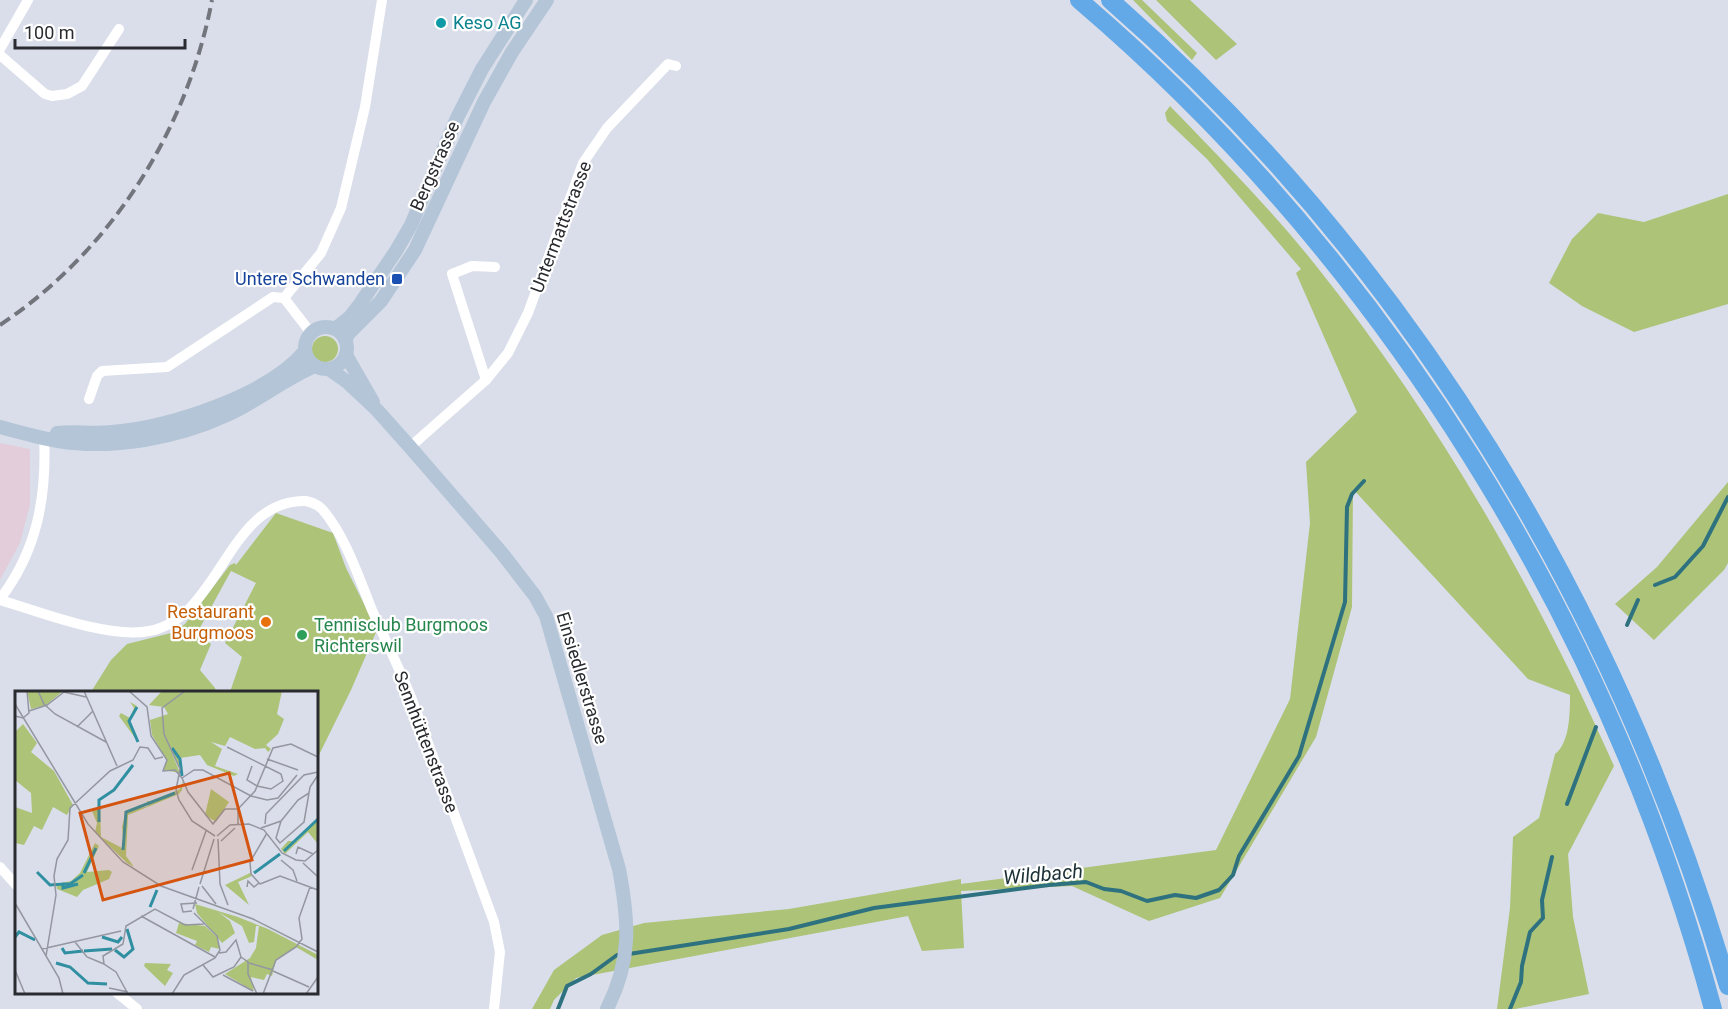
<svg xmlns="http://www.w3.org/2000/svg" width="1728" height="1009" viewBox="0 0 1728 1009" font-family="Roboto,sans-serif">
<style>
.education{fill:#e3cdda}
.green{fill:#acc378}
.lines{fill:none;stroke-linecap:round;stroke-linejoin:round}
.stream{stroke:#2e717f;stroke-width:4}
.street{stroke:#fff;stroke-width:10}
.secondary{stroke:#b3c5d6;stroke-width:14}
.highway{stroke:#63a9e7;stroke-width:18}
.rail{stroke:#73757d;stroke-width:4;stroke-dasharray:12 6;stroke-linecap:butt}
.culture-dot{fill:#0f9aa8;stroke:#fff;stroke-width:2}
.transit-dot{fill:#1a4fb4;stroke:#fff;stroke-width:2}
.food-dot{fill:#e8710a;stroke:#fff;stroke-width:2}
.leisure-dot{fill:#2e9e5b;stroke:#fff;stroke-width:2}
.labels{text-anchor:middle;stroke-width:4.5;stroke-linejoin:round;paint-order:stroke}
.culture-label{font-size:18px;fill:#0d838f;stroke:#fff;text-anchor:start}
.street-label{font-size:18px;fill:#2a2b30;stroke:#fff}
.transit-label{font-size:18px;fill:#164399;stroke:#fff;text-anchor:end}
.food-label{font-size:18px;fill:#c56008;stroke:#fff;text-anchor:end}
.leisure-label{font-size:18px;fill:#27864d;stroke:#fff;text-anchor:start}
.water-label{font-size:20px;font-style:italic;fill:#1c3136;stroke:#fff}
.inset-river{fill:none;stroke:#308fa1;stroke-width:3}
.inset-road{fill:none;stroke:#9496a0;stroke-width:1.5}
.view{fill:#d55410;fill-opacity:0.15;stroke:#d55410;stroke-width:3}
.inset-edge{fill:none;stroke:#2a2b30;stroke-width:3}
</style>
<rect width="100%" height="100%" fill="#dadeea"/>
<!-- education -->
<path class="education" d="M0,443L30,449V505L20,543L0,580Z"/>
<!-- green -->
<g class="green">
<path d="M1133,0H1142L1197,53L1192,60Z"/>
<path d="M1156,0H1190L1237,44L1216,60Z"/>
<path d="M1170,106C1220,158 1272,210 1317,267C1438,419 1535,588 1614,766L1568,854L1573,917L1589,994L1515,1009H1497L1510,908L1513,837L1539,818L1555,754C1570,743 1570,712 1570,695L1528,679L1353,489L1352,607L1316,737L1220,898L1149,921L1072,886L961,891L964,948L922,951L908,916L576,978L554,1000L550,1009H532L554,970L602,935L644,923L789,909L961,879V884L1216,850L1290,699L1310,523L1306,462L1357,412L1296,273L1301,269L1207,159L1167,121L1165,113Z"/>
<path d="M1728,194V304L1634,332L1582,306L1549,283L1572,239L1598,213L1644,222Z"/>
<circle cx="325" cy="349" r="13"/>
<path d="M1728,482V563L1724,570L1654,640L1615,604L1657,567Z"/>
<path d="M276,513L333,533L346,568L377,630L351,690L317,759L316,692H230L242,657L225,643L256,583L231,571L197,633L211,644L200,670L215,688L216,692H91L111,660L127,644L171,633L185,624L230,565L235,563L236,565Z"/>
</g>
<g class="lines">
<!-- stream -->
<g class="stream">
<path d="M1655,585L1675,577L1703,546L1728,497"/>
<path d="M1627,625L1638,600"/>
<path d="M1567,804L1596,727"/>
<path d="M629,954L789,929L874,908L1049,885L1086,882L1104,889L1121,891L1147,901L1175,895L1196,898L1219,890L1233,875L1239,856L1299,756L1345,602L1347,507L1352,494L1364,481"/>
<path d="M558,1009L567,986L591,974L617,955H621"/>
<path d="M1510,1009L1521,982L1522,966L1530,932L1543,918L1542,900L1552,857"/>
</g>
<!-- street -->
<g class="street">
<path d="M0,49L28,0"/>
<path d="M0,55L45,94L52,96L67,94L82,86L119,29"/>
<path d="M311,333L284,298L321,253L341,208L365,107L382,0"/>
<path d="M486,380L452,274L472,266L495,267"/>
<path d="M89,399L97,376L102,371L167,367L273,297L284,298"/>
<path d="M410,447L486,380L508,353L528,313L583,163L607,128L668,64L676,66"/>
<path d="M0,599C37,551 47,497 44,437"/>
<path d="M0,600C41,612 108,639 149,631C221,618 227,499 306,501C311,502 318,505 322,509C345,535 359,578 372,610C385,639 399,668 411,697C439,772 466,847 494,922L500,952L494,1009"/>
<path d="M0,867L16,885"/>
<path d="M116,992L137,1009"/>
</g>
<!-- secondary -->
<g class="secondary">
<circle cx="326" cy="348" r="21"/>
<path d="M335,329L350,317L360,304L396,251L411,225L457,118L482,69L526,0"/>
<path d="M345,340L349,333L381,301L415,250L484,102L512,52L547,0"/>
<path d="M346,355L373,402"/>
<path d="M329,369L346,381L377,410L410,447L501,552L535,596L546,616L619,869C629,922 632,959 607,1009"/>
<path d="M0,427C19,432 39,438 58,441C112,450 178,438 227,415C258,401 284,379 315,366"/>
<path d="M57,433C75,431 94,434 112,432C170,427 267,396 305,351"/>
</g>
<!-- highway -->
<g class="highway">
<path d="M1079,0C1385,261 1608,621 1713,1009"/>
<path d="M1110,0C1408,260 1618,608 1728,986"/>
</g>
<!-- rail -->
<path class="rail" d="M0,325C111,251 187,131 212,0"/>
</g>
<!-- markers -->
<circle class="culture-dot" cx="441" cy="23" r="6"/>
<rect class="transit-dot" x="391" y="273" width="12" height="12" rx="3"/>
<circle class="food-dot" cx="266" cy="622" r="6"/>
<circle class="leisure-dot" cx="302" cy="635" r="6"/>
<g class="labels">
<!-- culture labels -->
<g class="culture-label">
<text x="453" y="29">Keso AG</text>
</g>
<!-- street labels -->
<g class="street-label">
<text transform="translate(435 166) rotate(-66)" y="6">Bergstrasse</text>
<text transform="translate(561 227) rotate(-69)" y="6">Untermattstrasse</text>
<text transform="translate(582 678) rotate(73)" y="6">Einsiedlerstrasse</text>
<text transform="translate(426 742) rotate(69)" y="6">Sennhüttenstrasse</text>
</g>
<!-- transit labels -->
<g class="transit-label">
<text x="385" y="285">Untere Schwanden</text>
</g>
<!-- food labels -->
<g class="food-label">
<text x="254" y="618">Restaurant<tspan x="254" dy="21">Burgmoos</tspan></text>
</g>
<!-- leisure labels -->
<g class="leisure-label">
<text x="314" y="631">Tennisclub Burgmoos<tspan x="314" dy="21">Richterswil</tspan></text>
</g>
<!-- water labels -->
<g class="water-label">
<text transform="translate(1043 874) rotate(-5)" y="7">Wildbach</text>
</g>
</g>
<!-- overview -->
<g transform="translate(15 691)">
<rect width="303" height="303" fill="#dadeea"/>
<path d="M12,0H48L31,14L16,18ZM147,0H267L262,23L269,28L263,43L251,54L256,58L253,61L250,57L240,58L215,46L210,55L196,51L207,58L200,75L223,83L219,85L192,74L185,64L165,67L167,81L154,55L165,82L148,79L152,70L137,44L135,29L153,23L149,16L134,14ZM115,11L122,15L115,30L123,51L104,25L106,22L115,27L119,17ZM8,33L22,52L16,61L39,80L58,114L52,124L38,116L27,139L19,135L9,154L0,152V116L17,122L16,102L0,89V41ZM168,89L167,99L164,103L113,124L111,165L119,176L112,172L80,141L82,132L77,120L85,117L86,146L109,158L107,136L111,120L133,115L132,110L138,111L165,98ZM196,98L214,111L201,131L190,124ZM303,127V153L293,141L270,163L266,158L273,150H282ZM80,152L84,155L72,181L94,179L97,181L94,188L68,199L62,206L42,198L41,193L56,190L65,182ZM235,182L237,185L223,191L234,214L210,194ZM180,213L223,226L253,238L303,264V269L281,256L261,269L257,285L252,283L249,289L236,286L239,300L235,298L210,283L235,267L241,257L244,235H241L239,251L234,252L227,235L203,221L215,230L220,242L207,252L182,222ZM164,232L190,235L202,246L205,258L196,256L194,261L180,254L182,250L161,242ZM130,272L156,273L152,279L158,282L150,295L129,275Z" fill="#acc378"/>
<path class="inset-river" d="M122,16L114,30L123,51M157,57L165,68L167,85M84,131V109L99,99L118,74M108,159L111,121L160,102M269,160L303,128M22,181L35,194L48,193V197L63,193M69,182L81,157M239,182L265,163M47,193H55L68,184M135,216L142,199M0,246L4,241L20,249M87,246L103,251L107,246M47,257L50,262L68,260M100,259L109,266L118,258L112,238M69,260L97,258M41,272L55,276L73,292L92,293"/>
<path class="inset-road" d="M23,0L29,13L40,23L91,51M69,0L102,75M114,0L132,16L136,45L152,69L148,80L160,79L167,87L173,101L198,133L210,118H223M170,0L147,17L149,43L165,78L161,99L164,109L177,130L200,145M0,13L73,133L108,171L146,195L238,228L303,261M14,20L32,14L49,1L71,6M0,25L8,27L14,22L12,0M62,36L78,20M212,56L266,83L268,90L256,98L242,95L232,89L237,75M252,68L283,79M167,87L179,79H188L236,105L252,109L263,107L282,84M266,130L261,147L265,152L289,131L295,96L303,84M223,133V118L240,100L258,57L276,53L303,66M250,133L251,123L289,84L303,81M246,137L266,130L283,109L294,102M202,145L215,134L234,133L249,139L267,162L281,169L290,170L303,159M203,148L205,193L213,214M206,150L220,137M281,163L283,156L298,163M266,169L278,179L282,190M288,172L302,185M177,179L191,140M185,193L199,148M245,193L265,185L303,199M245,193L236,183L235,171L252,142M187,195L201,213M232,196L233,190L239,196L244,192M0,212L44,287L48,303M178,218L184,196M177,220L168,221L166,213L182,212M126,225L200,266M60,251L72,266L89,273M27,258L106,240M31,265L41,204L39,185L42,168L53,149L55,117L95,80L118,69L125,56L133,57L140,68L148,66M226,266L233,271V283L242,303M234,272L258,279M188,274L198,286L219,276L226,266L221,249L211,261L204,262M0,279L10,303M258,280L294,296M208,284L238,300M94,297L113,301M113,303L101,281L89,273L88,265L108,253L111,235L140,218L170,234L189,233M157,303L169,284L200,267L205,259L202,245L179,222M248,303L261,269L281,256L287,248L284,227L295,196M291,303L303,286"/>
<path class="view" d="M214,82L237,169L88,209L65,122Z"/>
<rect width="303" height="303" class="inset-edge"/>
</g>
<!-- scale -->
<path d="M15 39v9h170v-9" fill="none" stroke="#2a2b30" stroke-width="3"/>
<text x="24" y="39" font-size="18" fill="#2a2b30" stroke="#ffffff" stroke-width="4.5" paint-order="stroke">100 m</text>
</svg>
